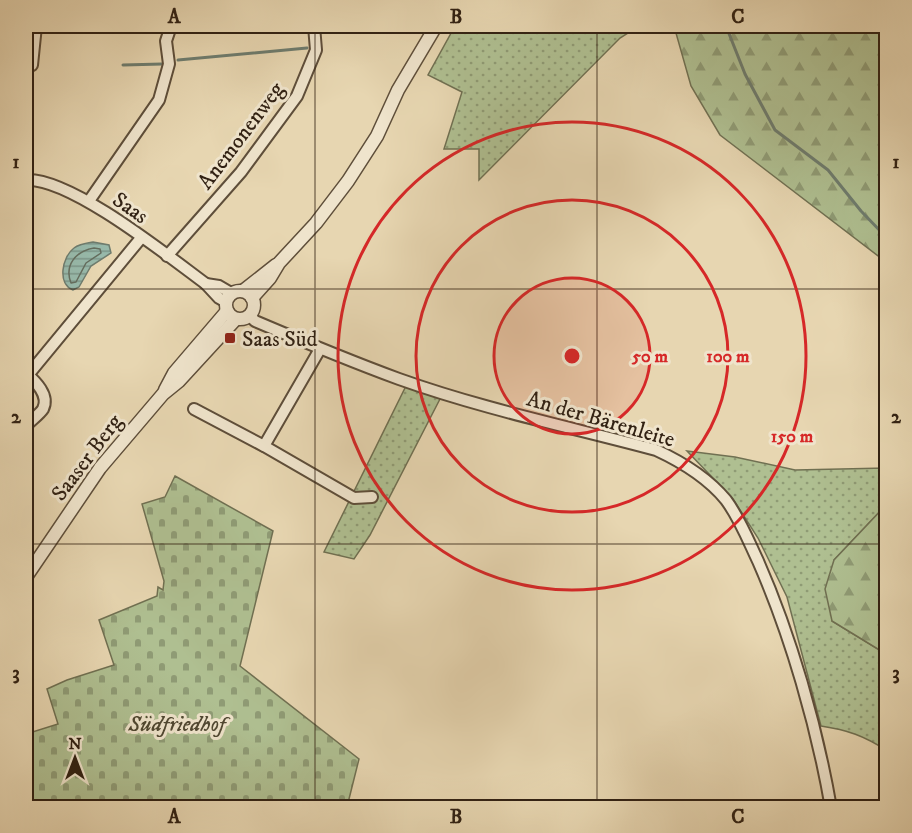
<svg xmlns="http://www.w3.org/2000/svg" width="912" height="833" viewBox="0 0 912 833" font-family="'IM FELL DW Pica',serif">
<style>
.grass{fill:url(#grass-dots);stroke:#707052;stroke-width:1.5}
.forest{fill:url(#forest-firs);stroke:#707052;stroke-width:1.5}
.cemetery{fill:url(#cemetery-stones);stroke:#707052;stroke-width:1.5}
.water{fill:url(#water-rules);stroke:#6e7c6e;stroke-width:1.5}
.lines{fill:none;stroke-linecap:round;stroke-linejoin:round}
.shore{stroke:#646d5e;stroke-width:1.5}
.stream{stroke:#6e7c6e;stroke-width:3}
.minor-casing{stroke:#5e4e3a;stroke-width:14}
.tertiary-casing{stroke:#5e4e3a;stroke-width:15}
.minor{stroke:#efe4cc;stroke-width:10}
.tertiary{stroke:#efe4cc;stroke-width:12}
.grid{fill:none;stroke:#312113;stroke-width:1.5;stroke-opacity:0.55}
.ring{fill:none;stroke:#d62828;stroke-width:3}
.poi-dot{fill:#8f2418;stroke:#efe4cc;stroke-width:2}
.labels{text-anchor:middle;stroke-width:6;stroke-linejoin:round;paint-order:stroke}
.street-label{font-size:22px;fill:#312113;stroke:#efe4cc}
.poi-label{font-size:22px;fill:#312113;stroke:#efe4cc;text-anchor:start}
.park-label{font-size:22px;font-style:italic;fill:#504832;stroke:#efe4cc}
.centre{fill:#d62828;stroke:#efe4cc;stroke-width:3}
.ring-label{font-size:18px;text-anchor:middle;font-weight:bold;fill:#d62828;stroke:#efe4cc;stroke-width:6;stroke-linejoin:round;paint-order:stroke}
.neatline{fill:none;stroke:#312113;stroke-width:2}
.grid-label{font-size:20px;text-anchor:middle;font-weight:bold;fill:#312113}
</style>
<defs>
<pattern id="grass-dots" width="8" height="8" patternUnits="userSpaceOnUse" patternTransform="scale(1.5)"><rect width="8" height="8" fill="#afbf91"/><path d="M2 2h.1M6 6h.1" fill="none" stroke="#8f9b75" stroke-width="1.8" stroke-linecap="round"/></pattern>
<pattern id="forest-firs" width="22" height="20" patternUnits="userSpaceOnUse" patternTransform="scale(1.5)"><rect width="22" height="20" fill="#afbf91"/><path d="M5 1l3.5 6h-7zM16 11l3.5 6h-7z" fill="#8f9b75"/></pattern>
<pattern id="cemetery-stones" width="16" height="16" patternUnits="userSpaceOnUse" patternTransform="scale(1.5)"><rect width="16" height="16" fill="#afbf91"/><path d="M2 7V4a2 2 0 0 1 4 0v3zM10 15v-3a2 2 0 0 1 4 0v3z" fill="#8f9b75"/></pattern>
<pattern id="water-rules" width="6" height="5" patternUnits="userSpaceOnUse" patternTransform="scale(1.5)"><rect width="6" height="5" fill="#97b9aa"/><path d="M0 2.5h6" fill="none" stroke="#7c9689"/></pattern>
</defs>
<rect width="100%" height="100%" fill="#e7d6b1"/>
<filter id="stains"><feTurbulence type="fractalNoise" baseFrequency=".00333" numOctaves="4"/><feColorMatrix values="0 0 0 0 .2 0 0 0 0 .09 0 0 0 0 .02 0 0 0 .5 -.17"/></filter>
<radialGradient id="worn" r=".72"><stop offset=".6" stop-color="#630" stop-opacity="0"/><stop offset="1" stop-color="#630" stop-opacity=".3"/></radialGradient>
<!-- grass -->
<g class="grass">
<path d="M455,26H639L620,38L479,180V149H444L462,92L428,75Z"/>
<path d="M406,386L441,397L370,535L354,559L324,552Z"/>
<path d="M687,451L735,457L795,470L886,468V505L834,560L832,621L886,654V750C864,736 848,730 821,726L787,597L758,538L733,499Z"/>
</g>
<!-- forest -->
<g class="forest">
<path d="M674,26H886V262L720,135L691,86Z"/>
<path d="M886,505V654L832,621L825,589L834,560Z"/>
</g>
<!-- cemetery -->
<path class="cemetery" d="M175,476L273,531L240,666L359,759L347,807H26V734L58,724L47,689L67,680L114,665L99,620L157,596L158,587L163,590L164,581L142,504L165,497Z"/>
<!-- water -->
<path class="water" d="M93,242L109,245L111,253L91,266L79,287L73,290C57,284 62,257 74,248C79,244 87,243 93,242Z"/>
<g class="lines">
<!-- shore -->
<path class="shore" d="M94,248L100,249L101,253L86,263L76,282L71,283C64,265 76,251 94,248Z"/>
<!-- stream -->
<g class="stream">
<path d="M506,26L517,31L525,26"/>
<path d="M726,26L745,74L775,130L828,170L861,211L886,237"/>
<path d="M178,60L307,48"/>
<path d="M123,65L162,64"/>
</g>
<defs>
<g id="minor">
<path d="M32,65L36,26"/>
<path d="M26,180C70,177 168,256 206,284L219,298L226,302"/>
<path d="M89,201L159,100L169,64L166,41L171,26"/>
<path d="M167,256L241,172L297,96L316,50L314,26"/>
<path d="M206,284L219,286L231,293"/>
<path d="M250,316L255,321C302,341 350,361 399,379C483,409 570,427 656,450C682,462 707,477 726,500C740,519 748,540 758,561C791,636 817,727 831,808"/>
<path d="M26,373C35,381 50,395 43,409C39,415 30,421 26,426"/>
<path d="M28,375L141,238"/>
<path d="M194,409L264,446L354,498L372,497"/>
<path d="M264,446L320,349"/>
</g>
<g id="tertiary">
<circle cx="240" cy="305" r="14"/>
<path d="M243,291L276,265"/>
<path d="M252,298L270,278L279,263L316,223L348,181L377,136L398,90L436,26"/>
<path d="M165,390L174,373L227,311"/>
<path d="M26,577L100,468L163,394L179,381L236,319"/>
</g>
</defs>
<!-- minor casing -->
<use href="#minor" class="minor-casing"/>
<!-- tertiary casing -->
<use href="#tertiary" class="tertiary-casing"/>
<!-- minor -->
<use href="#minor" class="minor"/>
<!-- tertiary -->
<use href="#tertiary" class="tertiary"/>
</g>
<!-- grid -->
<path class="grid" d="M315,26V808M597,26V808M26,289H886M26,544H886"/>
<!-- distance rings -->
<circle cx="572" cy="356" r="78" fill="#d62828" fill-opacity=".12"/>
<g class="ring">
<circle cx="572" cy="356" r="78"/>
<circle cx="572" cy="356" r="156"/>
<circle cx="572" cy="356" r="234"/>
</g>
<!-- markers -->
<rect class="poi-dot" x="224" y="332" width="12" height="12" rx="3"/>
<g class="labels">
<!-- street labels -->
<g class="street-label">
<text transform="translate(240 135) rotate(-53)" y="8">Anemonenweg</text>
<text transform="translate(131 207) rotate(35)" y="8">Saas</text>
<text transform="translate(601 418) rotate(16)" y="8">An der Bärenleite</text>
<text transform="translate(86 457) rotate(-53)" y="8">Saaser Berg</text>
</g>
<!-- poi labels -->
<g class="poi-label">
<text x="242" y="346">Saas Süd</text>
</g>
<!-- park labels -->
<g class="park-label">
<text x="177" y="731">Südfriedhof</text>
</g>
</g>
<circle cx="572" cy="356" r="9" class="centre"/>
<g class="ring-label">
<text x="650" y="362">50 m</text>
<text x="728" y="362">100 m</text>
<text x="792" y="442">150 m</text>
</g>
<!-- margin -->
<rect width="912" height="833" fill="none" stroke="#e7d6b1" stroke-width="66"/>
<!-- north arrow -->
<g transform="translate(75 758)" stroke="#efe4cc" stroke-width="4.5" paint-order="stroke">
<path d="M0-4.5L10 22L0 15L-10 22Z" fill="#312113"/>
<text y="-9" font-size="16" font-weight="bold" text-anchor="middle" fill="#312113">N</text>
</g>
<rect x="33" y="33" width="846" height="767" class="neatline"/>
<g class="grid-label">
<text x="174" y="23">A</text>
<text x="456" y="23">B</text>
<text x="738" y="23">C</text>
<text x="16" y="168">1</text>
<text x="896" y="168">1</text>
<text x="16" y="423">2</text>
<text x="896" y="423">2</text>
<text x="16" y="679">3</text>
<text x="896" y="679">3</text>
<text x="174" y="823">A</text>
<text x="456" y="823">B</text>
<text x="738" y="823">C</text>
</g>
<rect width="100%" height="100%" filter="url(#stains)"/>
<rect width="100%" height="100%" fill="url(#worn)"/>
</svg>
